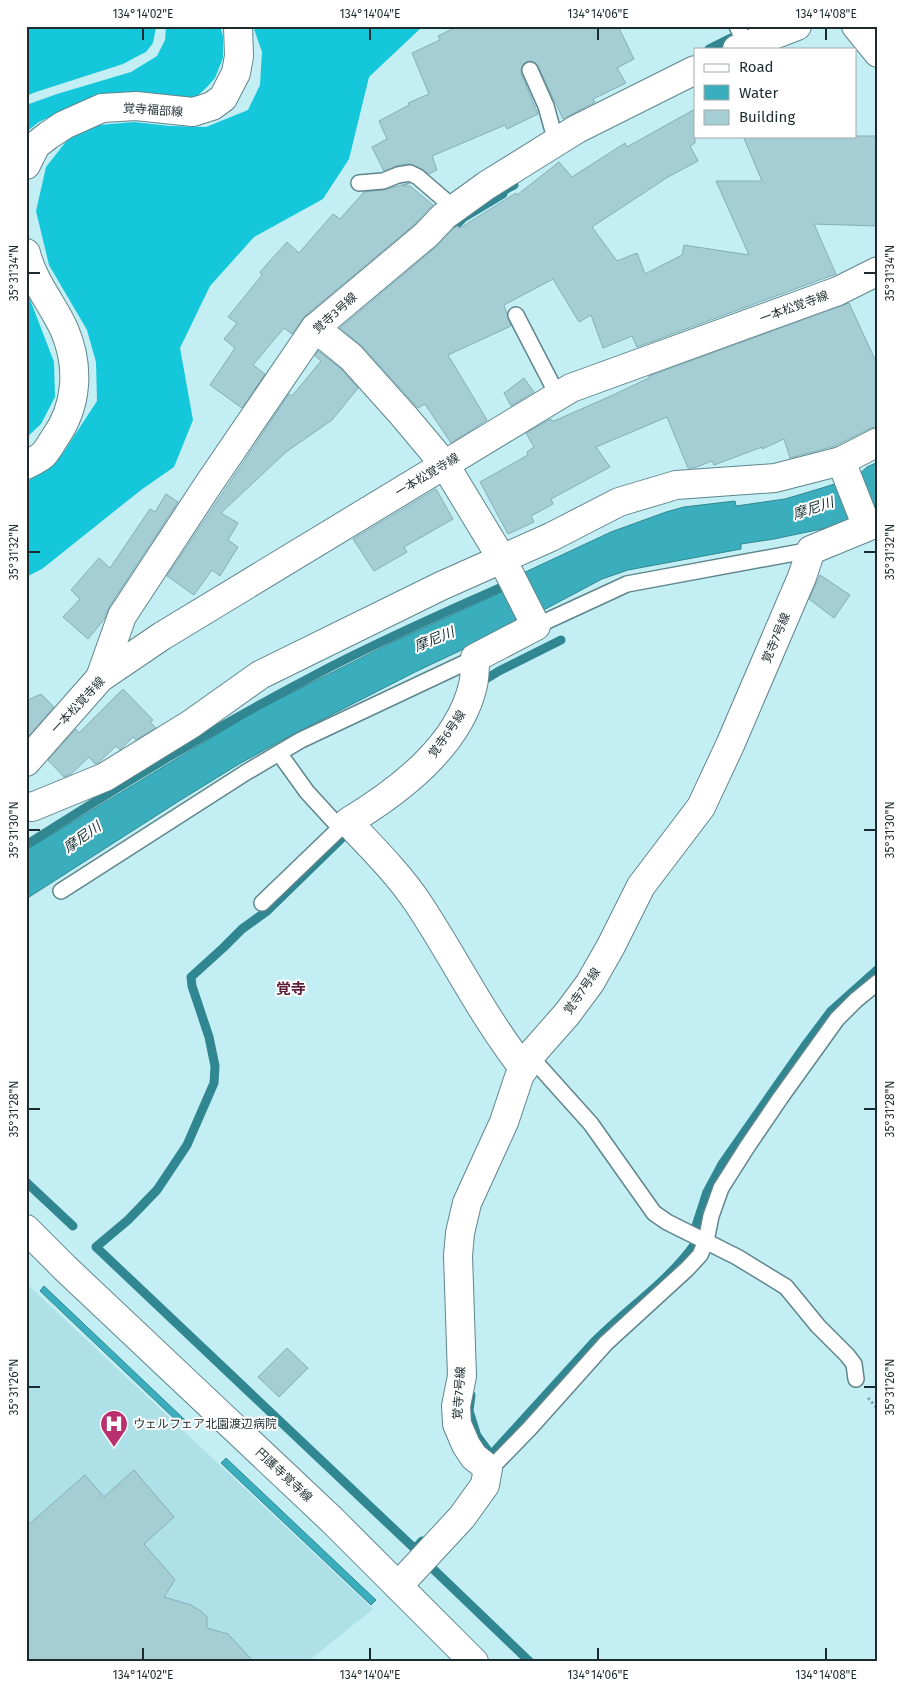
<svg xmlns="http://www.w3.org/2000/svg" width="904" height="1688" viewBox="0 0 904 1688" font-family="'Fira Sans','Noto Sans JP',sans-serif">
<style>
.built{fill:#aee0e8}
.forest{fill:#15c7da}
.water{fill:#3aaebc;stroke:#318791}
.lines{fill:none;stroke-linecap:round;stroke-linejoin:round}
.stream{stroke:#318791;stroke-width:9}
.building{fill:#a4ced4;stroke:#86afb4}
.lane-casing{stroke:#5f868c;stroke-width:18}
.street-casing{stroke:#5f868c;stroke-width:30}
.secondary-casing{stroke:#5f868c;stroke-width:30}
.path{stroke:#84a5aa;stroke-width:3;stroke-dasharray:2.5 2.5;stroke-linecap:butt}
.lane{stroke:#fff;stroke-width:15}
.street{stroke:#fff;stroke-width:28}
.secondary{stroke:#fff;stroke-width:28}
.ticks{fill:none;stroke:#1b2b2e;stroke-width:2}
.labels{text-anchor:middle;stroke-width:4;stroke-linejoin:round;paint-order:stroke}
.street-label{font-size:12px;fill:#1b2b2e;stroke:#fff}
.poi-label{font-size:12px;fill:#1b2b2e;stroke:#fff;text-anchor:start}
.water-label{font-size:14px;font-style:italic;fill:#152e31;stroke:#fff}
.quarter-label{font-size:15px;font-weight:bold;fill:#5e1d39;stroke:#fff}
.neatline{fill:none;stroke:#1b2b2e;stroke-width:2}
.ticks-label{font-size:12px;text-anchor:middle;fill:#1b2b2e}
</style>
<rect width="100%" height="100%" fill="#c3eef4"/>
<!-- built -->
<path class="built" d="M28,1285L373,1609L307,1662H26V1287Z"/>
<!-- forest -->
<g class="forest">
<path d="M26,26H156V28L153,43L146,52L138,56L123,64L36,92L26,96Z"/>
<path d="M166,26H220L223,36V58L215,78L207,87L196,97L167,101L81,102L39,122L26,132V107L29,104L57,94L131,72L157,56L165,40Z"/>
<path d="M253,26H423L369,77L349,159L323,199L254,237L210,286L180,348L193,420L174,467L141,490L42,569L26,577V483L63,453L97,401L96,362L87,330L49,265L36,211L46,167L68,139L99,125L134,122L170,126L206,127L248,110L260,85L262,52Z"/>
<path d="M26,289L54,362L55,397L41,424L26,438Z"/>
</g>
<!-- water -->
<g class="water">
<path d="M878,462V506L831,527L774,539L741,544V549L628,570L602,579L521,622L415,672L288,737L239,764L179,801L26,899V850L257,710L395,641L508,589L519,575L611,532L666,512L684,507L735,501L736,506L785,499L822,488L856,477L867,467Z"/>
<path d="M44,1286L185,1420L180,1424L40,1291Z"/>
<path d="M226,1458L376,1600L371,1605L221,1463Z"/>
</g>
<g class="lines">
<!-- stream -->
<g class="stream">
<path d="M709,49L731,38"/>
<path d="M456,225L463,218L503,194L501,192L514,185"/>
<path d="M486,679L499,671L561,640"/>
<path d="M345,835L267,911L242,929L223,948L191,977L192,986L209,1037L215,1066L214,1083L187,1145L157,1190L128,1220L96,1247L415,1549L422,1541"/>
<path d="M26,845C121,785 217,726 317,674C379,641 442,614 506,585"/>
<path d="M26,1182L73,1226"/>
<path d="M696,1226L707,1192L722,1164L804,1047L831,1011L878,969"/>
<path d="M471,1395L469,1411L477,1436L491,1455L593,1343C626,1309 667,1283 694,1245"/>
<path d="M430,1566L530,1662"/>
</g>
</g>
<!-- building -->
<g class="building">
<path d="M458,26H618L634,59L617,68L626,83L593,99L595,102L563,119L538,66L531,61L526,62L521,69V73L538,114L507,129L505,125L432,156L437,170L429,174L422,169L409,164L396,166L384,171L372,147L387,139L379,121L409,105L408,103L429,94L412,53L440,40L438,36Z"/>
<path d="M695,109V143L690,146L698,161L668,177L592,227L617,261L637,253L645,274L682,255L684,245L749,255L716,181H762L743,136H878V226L814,224L836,274L637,347L632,336L603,348L591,315L579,322L553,279L504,305L511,326L448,355L487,420L451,443L425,404L418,408L363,347L340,328L436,247L454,228L457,226L460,228L516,193L517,195L559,162L572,177L625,143L627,147Z"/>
<path d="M409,183H410L403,186H410L433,205L415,224L305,316L292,334L284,328L253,365L265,374L242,408L210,385L235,348L224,339L237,323L228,317L262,275L260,272L287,242L299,253L333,214L340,219L364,192L384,190Z"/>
<path d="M849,303L878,366V427L871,428L835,446L790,458L784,439L762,449V447L714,465L712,461L694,468H688L667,417L596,447L610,467L551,499L553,504L531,516L534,522L508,534L480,482L528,455L527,452L534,447L526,433L551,419L552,421H554L613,395L649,378V376Z"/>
<path d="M318,351L340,368L358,388L332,420L286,452L221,513L238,523L228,540L238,547L220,576L212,570L194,595L167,576L289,394L292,396L321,361L315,356Z"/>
<path d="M524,378L534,392L511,406L504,393Z"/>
<path d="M436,489L453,519L404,547L407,552L374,571L353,539Z"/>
<path d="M166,494L178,502L109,607L105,618L88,639L63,617L80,599L71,590L99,558L110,568L150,509L155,512Z"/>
<path d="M820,575L850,595L834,618L809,599Z"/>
<path d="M123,689L153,720L150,722L156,728L136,740L133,737L120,750L116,746L98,763L95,764L89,757L71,774L64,777L48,760L76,729L79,733Z"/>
<path d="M41,694L54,707L27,738L26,701Z"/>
<path d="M287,1348L308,1368L279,1397L258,1377Z"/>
<path d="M134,1470L174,1517L144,1544L175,1580L164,1597L191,1605L202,1612L207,1617V1628L228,1634L254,1662H26V1527L85,1475L104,1497Z"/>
</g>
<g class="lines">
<defs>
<g id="lane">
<path d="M737,26L746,45"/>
<path d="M530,70L546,106L556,142"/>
<path d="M359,183L383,181L398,175L410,173L418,177L454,208"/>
<path d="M516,315L558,396"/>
<path d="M536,626L627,584L811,550"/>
<path d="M279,753L307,792L340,828L348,822"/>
<path d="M61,891L245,773L301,740L475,658"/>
<path d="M262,903L340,828"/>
<path d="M530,1056L591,1124L654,1213L667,1222L737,1257L786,1287L818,1326L847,1355L854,1364L856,1379"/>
<path d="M488,1468L496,1463L530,1428L606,1343L687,1269L700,1255L706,1241L711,1216L721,1188L747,1147L781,1097L837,1019L856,1000L878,982"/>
</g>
<g id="street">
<path d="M856,26L878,53"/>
<path d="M737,49L797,26"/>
<path d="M26,165L36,145L49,135L64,125L102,108L136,106L193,112L212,106L223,98L236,73L239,56L238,26"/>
<path d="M26,253C33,282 52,303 64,329C80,366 78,406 54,439C51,444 47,451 43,455C38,459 32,462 26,465"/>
<path d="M315,328L351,357L403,415L445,465L502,559L536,626L475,658C475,667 475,677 473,685C459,746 399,791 348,822C372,848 398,873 418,903C454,957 483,1017 524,1069"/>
<path d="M100,678L122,616L208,485L315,328L426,235L444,216L487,185L577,129L695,70"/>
<path d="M26,806L32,807L105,777L191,724L260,675L441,586L551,537L619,502L676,485L775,478L841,461"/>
<path d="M398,1586L462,1517L485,1485L488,1468L474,1457L466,1445L457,1424L456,1406L462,1376L458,1256L460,1233L467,1203L504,1122L519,1077L530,1056L567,1014L590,983L611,946L641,886L701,807L730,745L802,577L811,550L867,527L841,461L878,442"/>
</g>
<g id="secondary">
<path d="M26,762L100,678L162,636L571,388L838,291L878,271"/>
<path d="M26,1229L65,1268L332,1520L474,1662"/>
</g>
</defs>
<!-- lane casing -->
<use href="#lane" class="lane-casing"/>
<!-- street casing -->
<use href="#street" class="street-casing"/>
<!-- secondary casing -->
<use href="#secondary" class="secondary-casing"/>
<!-- path -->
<path class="path" d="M868,1398L878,1409"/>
<!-- lane -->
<use href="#lane" class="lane"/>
<!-- street -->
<use href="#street" class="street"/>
<!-- secondary -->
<use href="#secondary" class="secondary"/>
</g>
<!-- ticks -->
<path class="ticks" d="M143,28V40M370,28V40M598,28V40M826,28V40M28,273H40M864,273H876M28,552H40M864,552H876M28,830H40M864,830H876M28,1109H40M864,1109H876M28,1387H40M864,1387H876M143,1648V1660M370,1648V1660M598,1648V1660M826,1648V1660"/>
<!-- icons -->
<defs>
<symbol id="hospital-pin" viewBox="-11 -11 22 30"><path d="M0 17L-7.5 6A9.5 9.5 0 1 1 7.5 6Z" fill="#b8306f" stroke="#fff"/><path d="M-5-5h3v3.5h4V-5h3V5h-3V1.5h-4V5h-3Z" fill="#fff"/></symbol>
</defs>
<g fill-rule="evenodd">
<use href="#hospital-pin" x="98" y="1408" width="32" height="43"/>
</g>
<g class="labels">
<!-- street labels -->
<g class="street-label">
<text transform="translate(153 110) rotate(4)" y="4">覚寺福部線</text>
<text transform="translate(794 307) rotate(-20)" y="4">一本松覚寺線</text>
<text transform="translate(335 313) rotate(-42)" y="4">覚寺3号線</text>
<text transform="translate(427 475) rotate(-31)" y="4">一本松覚寺線</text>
<text transform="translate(776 638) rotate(-67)" y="4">覚寺7号線</text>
<text transform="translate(78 705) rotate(-47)" y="4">一本松覚寺線</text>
<text transform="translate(447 734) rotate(-55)" y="4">覚寺6号線</text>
<text transform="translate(582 991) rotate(-55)" y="4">覚寺7号線</text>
<text transform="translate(459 1393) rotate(-86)" y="4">覚寺7号線</text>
<text transform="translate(284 1475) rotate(43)" y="4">円護寺覚寺線</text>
</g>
<!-- poi labels -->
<g class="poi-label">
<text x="133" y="1428">ウェルフェア北園渡辺病院</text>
</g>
<!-- water labels -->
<g class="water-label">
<text transform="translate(813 508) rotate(-18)" y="5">摩尼川</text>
<text transform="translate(434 639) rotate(-22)" y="5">摩尼川</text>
<text transform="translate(82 837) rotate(-35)" y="5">摩尼川</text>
</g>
<!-- quarter labels -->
<g class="quarter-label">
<text x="291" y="994">覚寺</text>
</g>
</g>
<!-- border -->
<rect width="904" height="1688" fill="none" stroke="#ffffff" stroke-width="55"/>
<!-- legend -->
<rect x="694" y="48" width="162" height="90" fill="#ffffff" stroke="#a4aaab"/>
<rect x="704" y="64" width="25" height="8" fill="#ffffff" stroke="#a4aaab"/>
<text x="739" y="72" font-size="15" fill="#1b2b2e">Road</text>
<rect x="704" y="85" width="25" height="15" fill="#3aaebc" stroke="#a4aaab"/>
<text x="739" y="98" font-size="15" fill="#1b2b2e">Water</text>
<rect x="704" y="110" width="25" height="15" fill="#a4ced4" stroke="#a4aaab"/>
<text x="739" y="122" font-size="15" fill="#1b2b2e">Building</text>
<rect x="28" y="28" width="848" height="1632" class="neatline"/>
<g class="ticks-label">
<text x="143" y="18">134°14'02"E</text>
<text x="370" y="18">134°14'04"E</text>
<text x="598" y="18">134°14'06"E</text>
<text x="826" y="18">134°14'08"E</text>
<text transform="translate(14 273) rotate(-90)" y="4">35°31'34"N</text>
<text transform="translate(890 273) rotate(-90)" y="4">35°31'34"N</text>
<text transform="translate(14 552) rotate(-90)" y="4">35°31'32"N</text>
<text transform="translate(890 552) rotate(-90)" y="4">35°31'32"N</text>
<text transform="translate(14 830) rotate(-90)" y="4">35°31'30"N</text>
<text transform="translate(890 830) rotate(-90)" y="4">35°31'30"N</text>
<text transform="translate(14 1109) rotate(-90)" y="4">35°31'28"N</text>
<text transform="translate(890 1109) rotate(-90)" y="4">35°31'28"N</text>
<text transform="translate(14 1387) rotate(-90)" y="4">35°31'26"N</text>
<text transform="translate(890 1387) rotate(-90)" y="4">35°31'26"N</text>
<text x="143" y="1679">134°14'02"E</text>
<text x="370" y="1679">134°14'04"E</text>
<text x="598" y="1679">134°14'06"E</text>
<text x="826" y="1679">134°14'08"E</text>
</g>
</svg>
